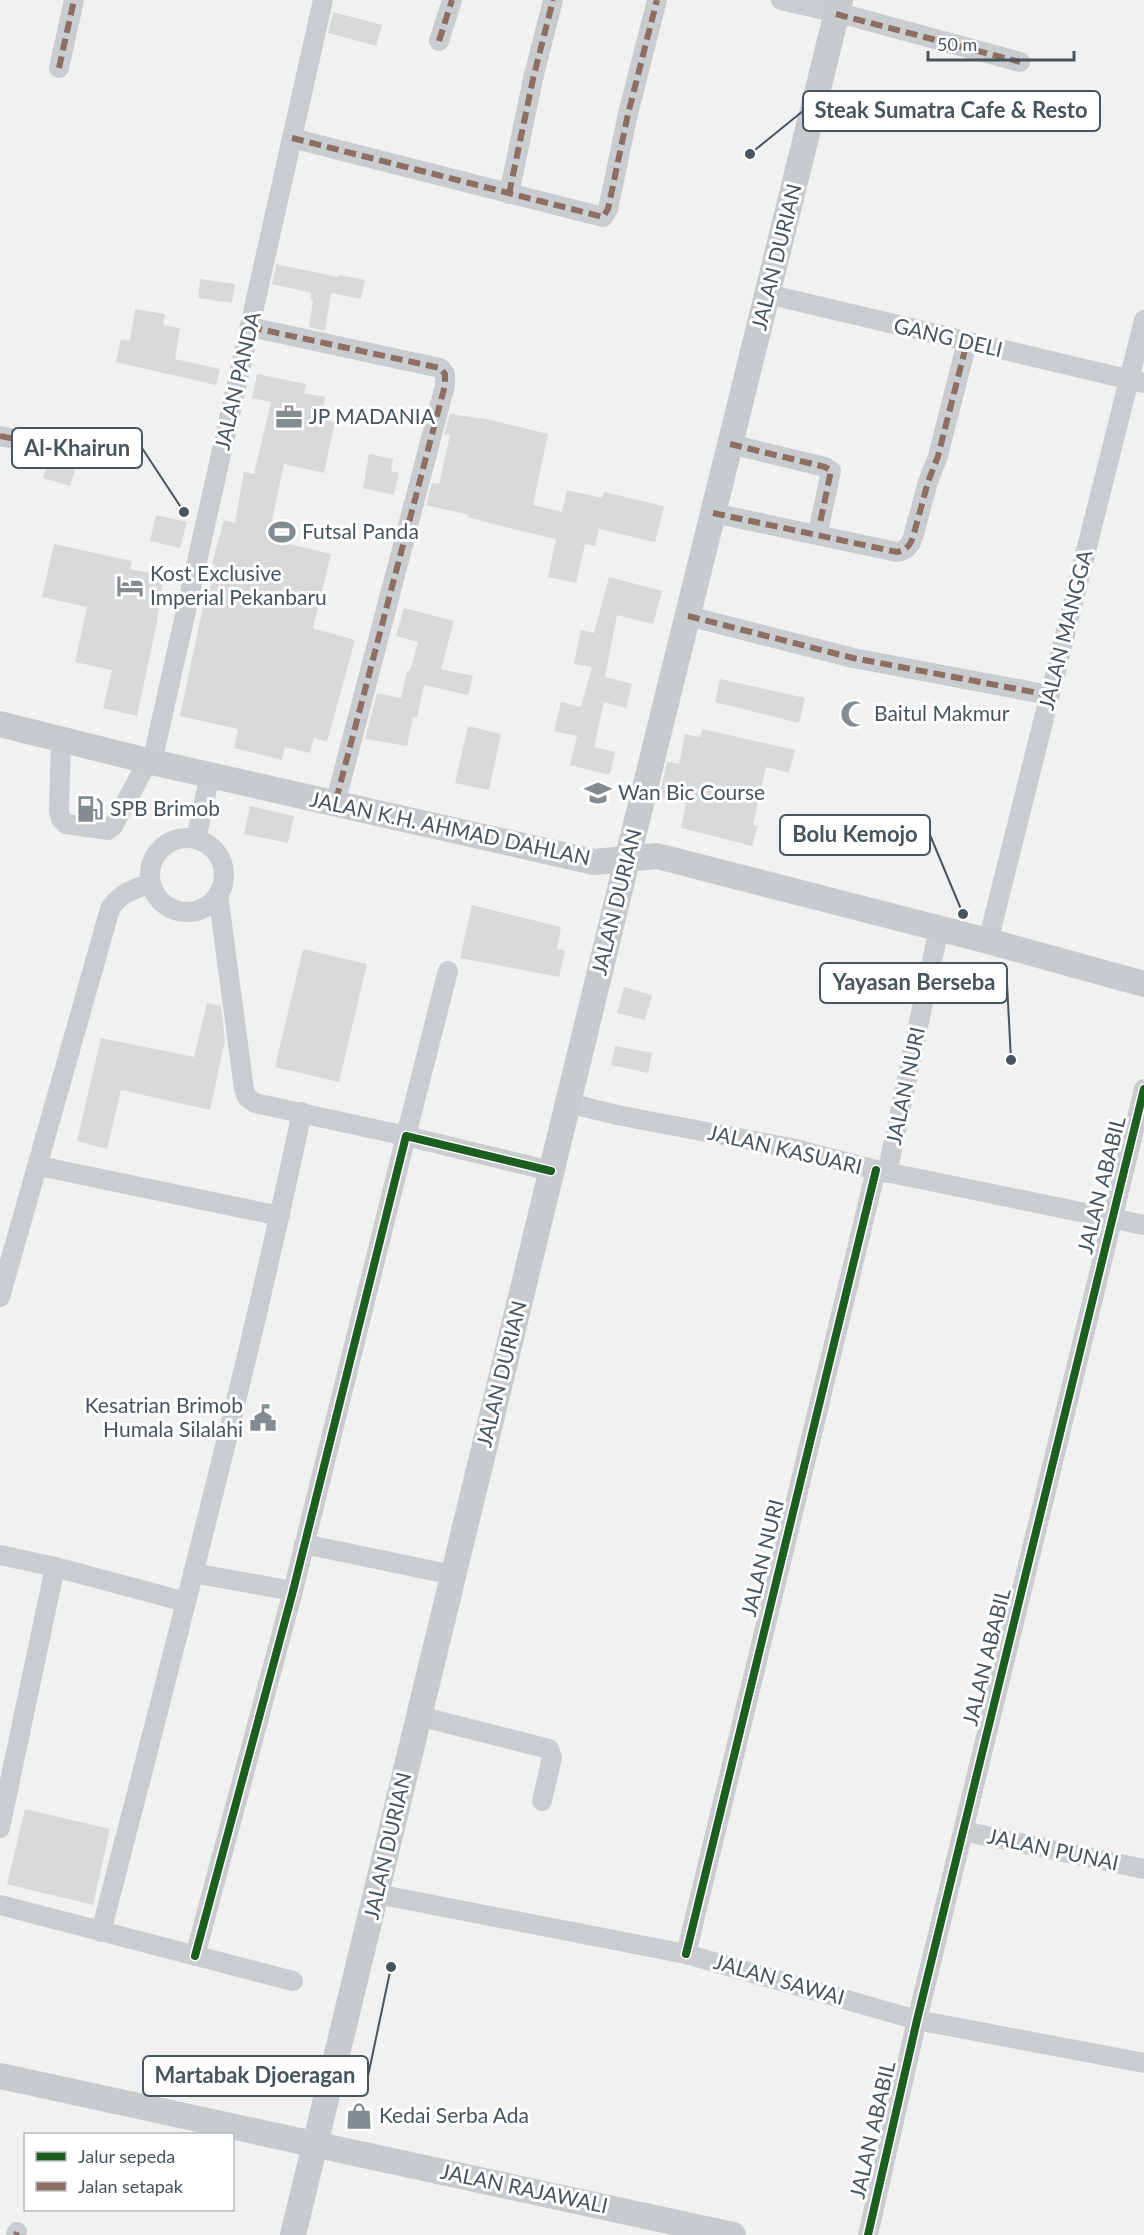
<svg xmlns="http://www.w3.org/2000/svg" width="1144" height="2235" viewBox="0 0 1144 2235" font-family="Lato,sans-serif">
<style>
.building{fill:#d8d9da}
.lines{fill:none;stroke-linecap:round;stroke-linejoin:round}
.minor{stroke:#cacdcf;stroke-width:20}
.major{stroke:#c7cbcd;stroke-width:26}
.quiet{stroke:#8d6e63;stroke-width:6;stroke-dasharray:12 6;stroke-linecap:butt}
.cycleway-casing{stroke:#fff;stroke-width:11}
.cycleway{stroke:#1b5e20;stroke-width:8}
.labels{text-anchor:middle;stroke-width:6;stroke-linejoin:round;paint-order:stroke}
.street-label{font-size:21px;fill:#47555e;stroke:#fff}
.poi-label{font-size:21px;fill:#47555e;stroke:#fff;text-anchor:start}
.leader{fill:none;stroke:#47555e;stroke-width:2}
.callout-dot{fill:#47555e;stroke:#fff;stroke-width:2}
.callout{fill:#fff;stroke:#47555e;stroke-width:2}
.callout-label{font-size:22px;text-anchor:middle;font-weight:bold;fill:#47555e}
</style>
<rect width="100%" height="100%" fill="#f2f1f1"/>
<!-- building -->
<g class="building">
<path d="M333,12L382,25L376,46L328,33Z"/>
<path d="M276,264L338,277L339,275L365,280L361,299L331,293L325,331L309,327L313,300L310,299L311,293L272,284Z"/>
<path d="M200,279L235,284L232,303L198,298Z"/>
<path d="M135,309L165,314L163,325L180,328L175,359L220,369L216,385L116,362L121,339L130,341Z"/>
<path d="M257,374L306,384L304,393L325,397L321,419L335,422L324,473L284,464L268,539L331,554L313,628L355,640L327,742L314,738L310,753L285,747L282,760L234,748L238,729L180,716L206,593L209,594L215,564H212L224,520L235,523L244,472L254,474L271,402L252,398Z"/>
<path d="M450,414L486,419L548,434L533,505L562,512L567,490L602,498L604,492L664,506L655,542L599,529L595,546L585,544L576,583L548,577L556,539L505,527L468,517L469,515L426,505L432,483L439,484L450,435L444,434Z"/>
<path d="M52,446L80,454L70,486L43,478Z"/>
<path d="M369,454L393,459L391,471L399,473L394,495L363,488Z"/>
<path d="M156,515L187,522L180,548L150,541Z"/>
<path d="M54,544L132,561L130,569L164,576L156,627L137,716L103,708L112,670L75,662L87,607L42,597Z"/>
<path d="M609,577L662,591L653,624L617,615L605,677L632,684L626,708L604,702L594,747L615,752L610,775L570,765L577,736L554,731L561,702L581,707L592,667L574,664L581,630L594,633Z"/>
<path d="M404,608L454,621L441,669L473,676L468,695L424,685L417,718L413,717L407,746L365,739L377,693L401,698L407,671H410L418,642L396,636Z"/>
<path d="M720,679L805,698L799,723L715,702Z"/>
<path d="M468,726L501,734L489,790L455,783Z"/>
<path d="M702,729L795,750L789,773L766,767L753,825L758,826L752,846L681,828L686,804L659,798L667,761L679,764L685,734L700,737Z"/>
<path d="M250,806L294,816L288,843L244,834Z"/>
<path d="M472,905L561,927L557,949L565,951L559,977L460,958Z"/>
<path d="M303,949L367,964L339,1082L275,1067Z"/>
<path d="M624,987L652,995L645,1020L617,1013Z"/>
<path d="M207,1003L221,1006L225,1040L210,1110L121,1090L107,1149L77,1141L101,1038L194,1057Z"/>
<path d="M615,1046L652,1053L648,1073L611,1065Z"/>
<path d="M25,1809L110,1829L93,1905L7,1884Z"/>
</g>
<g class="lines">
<!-- minor -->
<g class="minor">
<path d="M781,0L854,17L1020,62"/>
<path d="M439,41L452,0"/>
<path d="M59,68L74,0"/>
<path d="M292,138L603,217L608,209L628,114L657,0"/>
<path d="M509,194L533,79L553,0"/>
<path d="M767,294L1144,383"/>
<path d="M250,327L440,368L445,374V385L335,804"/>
<path d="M0,436L34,443"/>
<path d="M730,444L825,467L831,471L820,523"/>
<path d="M713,513L897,552C906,550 910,546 913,537L928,482L938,456L967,342"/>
<path d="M688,616L853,658L1049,695"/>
<path d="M61,739L59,811L61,819L66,824L108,830L113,826L148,761"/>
<path d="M152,762L323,0"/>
<circle cx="187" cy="875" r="37"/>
<path d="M196,839L210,775"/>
<path d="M218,894L244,1089L247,1097L255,1103L406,1136L448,971"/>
<path d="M988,941L1144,320"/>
<path d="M568,1103L617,1115L791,1148L876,1170L1144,1225"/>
<path d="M39,1166L280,1216"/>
<path d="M887,1173L939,928"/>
<path d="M0,1297L110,909C119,893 134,890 150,883"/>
<path d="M304,1544L453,1575"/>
<path d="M0,1555L55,1567L186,1602"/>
<path d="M193,1573L293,1591"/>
<path d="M419,1716L549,1749L552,1758L542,1801"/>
<path d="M0,1828L55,1567"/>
<path d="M963,1831L1144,1869"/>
<path d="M377,1894L686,1954L917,2020L1144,2063"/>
<path d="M0,1905L293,1981"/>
<path d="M101,1932C171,1660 244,1387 302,1112"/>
<path d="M686,1954L876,1170"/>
<path d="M195,1956L293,1591L406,1136L551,1171"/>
<path d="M16,2235L17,2232"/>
<path d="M868,2235L917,2020L1144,1089"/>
</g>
<!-- major -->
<g class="major">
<path d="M0,724L152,762L594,862L657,856L988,941L1144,984"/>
<path d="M0,2076L733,2235"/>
<path d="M293,2235L620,889L840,0"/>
</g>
<!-- quiet -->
<g class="quiet">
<path d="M836,14L1020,62"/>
<path d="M439,41L452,0"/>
<path d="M59,68L74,0"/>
<path d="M292,138L603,217L608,209L628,114L657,0"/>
<path d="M509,194L533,79L553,0"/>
<path d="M250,327L440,368L445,374V385L335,804"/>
<path d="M0,436L34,443"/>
<path d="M730,444L825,467L831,471L820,523"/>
<path d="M713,513L897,552C906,550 910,546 913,537L928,482L938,456L967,342"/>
<path d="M688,616L853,658L1049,695"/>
<path d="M16,2235L17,2232"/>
</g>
<defs>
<g id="cycleway">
<path d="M686,1954L876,1170"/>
<path d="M195,1956L293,1591L406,1136L551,1171"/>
<path d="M868,2235L917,2020L1144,1089"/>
</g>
</defs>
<!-- cycleway casing -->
<use href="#cycleway" class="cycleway-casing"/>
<!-- cycleway -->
<use href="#cycleway" class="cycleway"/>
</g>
<!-- icons -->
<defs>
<symbol id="office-bare" viewBox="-9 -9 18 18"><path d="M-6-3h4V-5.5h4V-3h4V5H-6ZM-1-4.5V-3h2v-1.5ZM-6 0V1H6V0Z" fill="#838c91" stroke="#fff" stroke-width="2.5" paint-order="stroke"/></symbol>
<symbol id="stadium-bare" viewBox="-9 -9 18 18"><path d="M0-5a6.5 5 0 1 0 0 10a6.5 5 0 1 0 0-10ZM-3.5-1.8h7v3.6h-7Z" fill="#838c91" stroke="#fff" stroke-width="2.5" paint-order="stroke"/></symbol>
<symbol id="hotel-bare" viewBox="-9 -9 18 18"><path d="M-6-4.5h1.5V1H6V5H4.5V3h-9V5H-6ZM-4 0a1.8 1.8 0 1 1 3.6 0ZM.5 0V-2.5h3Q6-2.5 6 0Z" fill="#838c91" stroke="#fff" stroke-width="2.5" paint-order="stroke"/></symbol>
<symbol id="mosque-bare" viewBox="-9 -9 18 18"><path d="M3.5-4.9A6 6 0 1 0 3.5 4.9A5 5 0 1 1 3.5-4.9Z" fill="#838c91" stroke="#fff" stroke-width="2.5" paint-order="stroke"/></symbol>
<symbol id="school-bare" viewBox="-9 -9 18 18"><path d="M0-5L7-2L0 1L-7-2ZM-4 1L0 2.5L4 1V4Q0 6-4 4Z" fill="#838c91" stroke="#fff" stroke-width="2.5" paint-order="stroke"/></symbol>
<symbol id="fuel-bare" viewBox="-9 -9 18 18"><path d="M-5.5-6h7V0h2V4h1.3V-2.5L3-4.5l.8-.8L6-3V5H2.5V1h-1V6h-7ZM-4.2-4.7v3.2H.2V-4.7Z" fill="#838c91" stroke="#fff" stroke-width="2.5" paint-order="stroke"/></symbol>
<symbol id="civic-bare" viewBox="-9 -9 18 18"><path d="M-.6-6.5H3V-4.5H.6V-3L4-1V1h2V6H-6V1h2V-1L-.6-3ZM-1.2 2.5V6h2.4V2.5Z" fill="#838c91" stroke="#fff" stroke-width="2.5" paint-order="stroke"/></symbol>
<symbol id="shop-bare" viewBox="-9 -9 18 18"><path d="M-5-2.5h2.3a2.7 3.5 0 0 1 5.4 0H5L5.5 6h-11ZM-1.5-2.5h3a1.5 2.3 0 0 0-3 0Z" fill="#838c91" stroke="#fff" stroke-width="2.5" paint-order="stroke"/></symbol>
</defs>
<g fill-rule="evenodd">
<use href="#office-bare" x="270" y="398" width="38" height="38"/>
<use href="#stadium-bare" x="263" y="513" width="38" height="38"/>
<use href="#hotel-bare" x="111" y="567" width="38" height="38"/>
<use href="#mosque-bare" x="835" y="695" width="38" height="38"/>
<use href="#school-bare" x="579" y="774" width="38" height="38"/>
<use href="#fuel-bare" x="71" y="790" width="38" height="38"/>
<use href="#civic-bare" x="244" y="1399" width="38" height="38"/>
<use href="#shop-bare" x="340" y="2097" width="38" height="38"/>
</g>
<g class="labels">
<!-- street labels -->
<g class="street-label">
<text transform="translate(777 257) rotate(-76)" y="7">JALAN DURIAN</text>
<text transform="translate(948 338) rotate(13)" y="7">GANG DELI</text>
<text transform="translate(238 381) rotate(-77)" y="7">JALAN PANDA</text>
<text transform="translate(1066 630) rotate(-76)" y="7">JALAN MANGGA</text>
<text transform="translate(450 829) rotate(12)" y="7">JALAN K.H. AHMAD DAHLAN</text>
<text transform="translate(617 902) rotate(-76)" y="7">JALAN DURIAN</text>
<text transform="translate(906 1086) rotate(-78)" y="7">JALAN NURI</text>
<text transform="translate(785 1150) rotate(13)" y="7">JALAN KASUARI</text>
<text transform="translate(1102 1185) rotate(-76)" y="7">JALAN ABABIL</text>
<text transform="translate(502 1374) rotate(-76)" y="7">JALAN DURIAN</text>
<text transform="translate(763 1558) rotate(-76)" y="7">JALAN NURI</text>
<text transform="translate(987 1657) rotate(-76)" y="7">JALAN ABABIL</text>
<text transform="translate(388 1846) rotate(-77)" y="7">JALAN DURIAN</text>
<text transform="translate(1053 1850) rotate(12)" y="7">JALAN PUNAI</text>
<text transform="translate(779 1980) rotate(16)" y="7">JALAN SAWAI</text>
<text transform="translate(873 2130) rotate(-77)" y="7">JALAN ABABIL</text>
<text transform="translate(524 2189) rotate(12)" y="7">JALAN RAJAWALI</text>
</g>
<!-- poi labels -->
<g class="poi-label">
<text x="309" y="424">JP MADANIA</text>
<text x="302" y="539">Futsal Panda</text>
<text x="150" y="581">Kost Exclusive<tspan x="150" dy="24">Imperial Pekanbaru</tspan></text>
<text x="874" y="721">Baitul Makmur</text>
<text x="618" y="800">Wan Bic Course</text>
<text x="110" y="816">SPB Brimob</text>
<text x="243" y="1413" text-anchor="end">Kesatrian Brimob<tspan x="243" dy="24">Humala Silalahi</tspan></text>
<text x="379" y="2123">Kedai Serba Ada</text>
</g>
</g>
<!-- callouts -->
<path class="leader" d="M750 154L803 111M184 512L142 448M963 914L930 835M1011 1060L1007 983M391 1967L368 2076"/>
<g class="callout-dot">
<circle cx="750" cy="154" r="6"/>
<circle cx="184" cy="512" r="6"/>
<circle cx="963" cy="914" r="6"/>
<circle cx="1011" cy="1060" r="6"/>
<circle cx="391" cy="1967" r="6"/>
</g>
<g class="callout">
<rect x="803" y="91" width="297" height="40" rx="6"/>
<rect x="12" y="428" width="130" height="40" rx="6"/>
<rect x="780" y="815" width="150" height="40" rx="6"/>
<rect x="820" y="963" width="187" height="40" rx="6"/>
<rect x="143" y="2056" width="225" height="40" rx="6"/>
</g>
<g class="callout-label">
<text x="951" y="118">Steak Sumatra Cafe &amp; Resto</text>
<text x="77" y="456">Al-Khairun</text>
<text x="855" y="842">Bolu Kemojo</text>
<text x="914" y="990">Yayasan Berseba</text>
<text x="255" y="2083">Martabak Djoeragan</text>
</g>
<!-- legend -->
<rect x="24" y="2133" width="210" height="78" fill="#ffffff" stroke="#b5bbbf" stroke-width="1.5"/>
<rect x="36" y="2152" width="30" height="9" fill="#1b5e20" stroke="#b5bbbf" stroke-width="1.5"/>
<text x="78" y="2163" font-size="18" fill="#47555e">Jalur sepeda</text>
<rect x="36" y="2182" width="30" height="9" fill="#8d6e63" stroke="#b5bbbf" stroke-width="1.5"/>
<text x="78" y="2193" font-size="18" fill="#47555e">Jalan setapak</text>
<!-- scale -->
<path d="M928 51v9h146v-9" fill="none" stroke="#47555e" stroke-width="3"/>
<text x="937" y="51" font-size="18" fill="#47555e" stroke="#ffffff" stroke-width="4.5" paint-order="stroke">50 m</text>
</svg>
